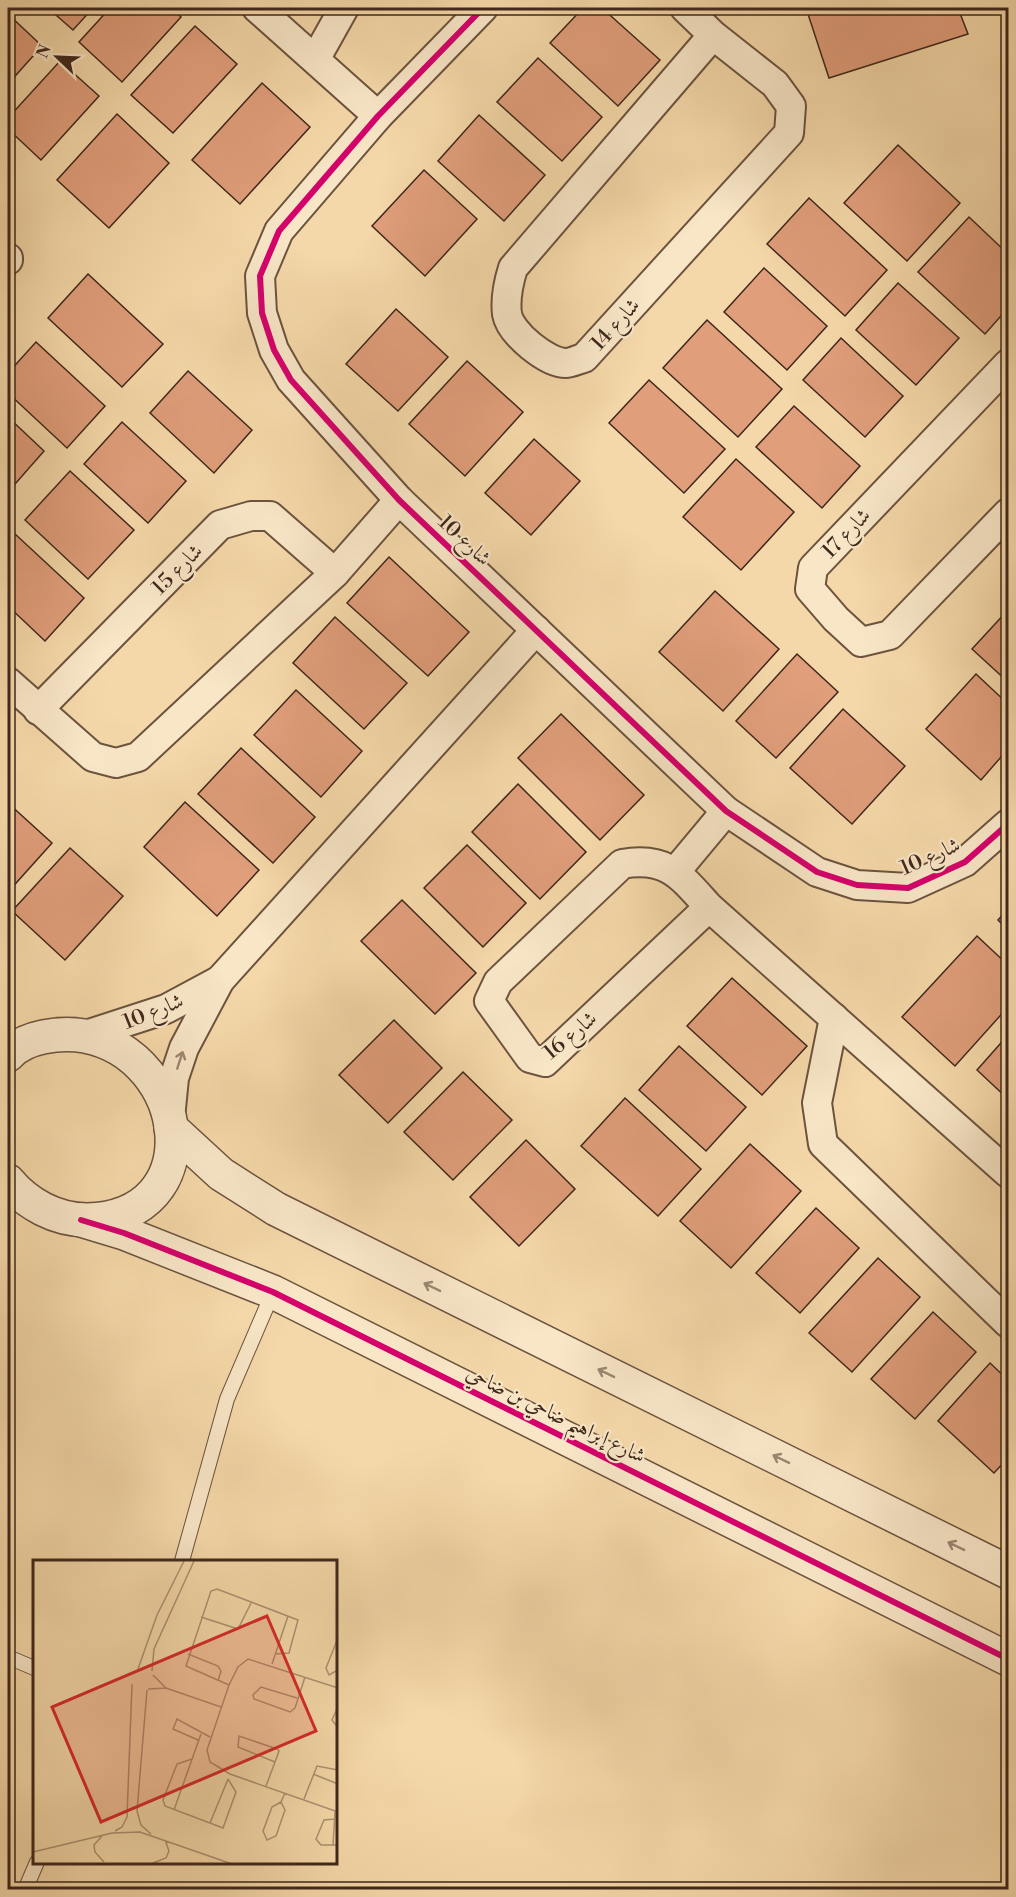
<svg xmlns="http://www.w3.org/2000/svg" width="1016" height="1897" viewBox="0 0 1016 1897" font-family="'Libre Bodoni',Amiri,serif">
<style>
.building{fill:#e09e7b;stroke:#3f271c;stroke-width:1.5}
.lines{fill:none;stroke-linecap:round;stroke-linejoin:round}
.service-casing{stroke:#6c533f;stroke-width:16}
.minor-casing{stroke:#6c533f;stroke-width:32}
.tertiary-casing{stroke:#6c533f;stroke-width:36}
.service{stroke:#f8e6c7;stroke-width:14}
.minor{stroke:#f8e6c7;stroke-width:28}
.tertiary{stroke:#f8e6c7;stroke-width:33}
.cycleway-casing{stroke:#f8e6c7;stroke-width:10}
.cycleway{stroke:#d6006c;stroke-width:6}
.oneway{stroke:#9c8672}
.labels{text-anchor:middle;stroke-width:4.5;stroke-linejoin:round;paint-order:stroke}
.street-label{font-size:21px;fill:#3f271c;stroke:#f8e6c7}
.inset-road{fill:none;stroke:#ac9171;stroke-width:1.5}
.view{fill:#d62828;fill-opacity:0.15;stroke:#d62828;stroke-width:3}
.inset-edge{fill:none;stroke:#3f271c;stroke-width:3}
</style>
<rect width="100%" height="100%" fill="#f5d8a9"/>
<filter id="stains"><feTurbulence type="fractalNoise" baseFrequency=".00333" numOctaves="4"/><feColorMatrix values="0 0 0 0 .2 0 0 0 0 .09 0 0 0 0 .02 0 0 0 .5 -.17"/></filter>
<radialGradient id="worn" r=".72"><stop offset=".6" stop-color="#630" stop-opacity="0"/><stop offset="1" stop-color="#630" stop-opacity=".3"/></radialGradient>
<!-- building -->
<g class="building">
<path d="M48,8H93L73,30Z"/>
<path d="M110,8H172L181,17L122,82L79,42Z"/>
<path d="M583,8H602L660,60L618,106L550,43Z"/>
<path d="M806,8H958L968,34L829,78Z"/>
<path d="M8,14L42,46L8,84Z"/>
<path d="M195,26L237,64L173,133L131,95Z"/>
<path d="M538,58L602,117L562,161L497,102Z"/>
<path d="M60,61L99,96L41,160L8,129V118Z"/>
<path d="M262,83L310,127L240,204L192,160Z"/>
<path d="M117,114L169,163L109,228L57,180Z"/>
<path d="M479,115L545,175L504,221L438,161Z"/>
<path d="M898,145L960,203L907,261L844,203Z"/>
<path d="M424,170L477,219L425,276L372,226Z"/>
<path d="M809,198L887,270L845,316L767,244Z"/>
<path d="M969,217L1008,254V308L985,334L918,272Z"/>
<path d="M764,268L827,326L787,370L724,312Z"/>
<path d="M88,274L163,344L122,387L48,318Z"/>
<path d="M898,283L959,338L916,385L856,330Z"/>
<path d="M396,309L448,357L398,411L346,364Z"/>
<path d="M707,320L782,389L738,437L663,368Z"/>
<path d="M841,338L903,396L865,437L803,380Z"/>
<path d="M36,342L105,406L67,448L8,393V373Z"/>
<path d="M467,361L523,412L465,476L409,424Z"/>
<path d="M188,371L252,430L214,473L150,413Z"/>
<path d="M649,380L725,449L684,493L609,423Z"/>
<path d="M794,406L860,466L822,508L756,447Z"/>
<path d="M8,417L44,451L8,492Z"/>
<path d="M122,422L186,481L148,523L84,464Z"/>
<path d="M534,439L580,481L531,535L485,493Z"/>
<path d="M736,459L794,512L741,570L683,517Z"/>
<path d="M70,471L134,530L88,579L25,520Z"/>
<path d="M14,533L84,598L45,641L8,606V540Z"/>
<path d="M389,557L469,632L428,676L347,603Z"/>
<path d="M715,591L779,649L723,711L659,652Z"/>
<path d="M1008,610V682L972,649Z"/>
<path d="M335,617L407,683L364,729L293,663Z"/>
<path d="M797,654L838,692L776,758L736,721Z"/>
<path d="M976,674L1008,704V749L981,780L926,729Z"/>
<path d="M296,690L362,751L321,797L254,735Z"/>
<path d="M843,709L905,766L852,824L790,768Z"/>
<path d="M561,714L644,795L600,840L518,758Z"/>
<path d="M241,748L315,817L273,863L198,794Z"/>
<path d="M518,784L586,852L540,899L472,832Z"/>
<path d="M185,802L259,870L217,916L144,847Z"/>
<path d="M8,803L52,843L8,892Z"/>
<path d="M467,845L526,903L483,947L424,888Z"/>
<path d="M70,848L123,896L65,960L12,911Z"/>
<path d="M402,900L476,973L435,1014L361,941Z"/>
<path d="M1008,909V930L998,920Z"/>
<path d="M977,936L1008,965V1007L955,1066L902,1017Z"/>
<path d="M732,978L807,1046L762,1095L687,1026Z"/>
<path d="M394,1020L442,1068L388,1123L339,1075Z"/>
<path d="M1008,1035V1099L977,1070Z"/>
<path d="M679,1046L746,1107L706,1151L639,1090Z"/>
<path d="M463,1072L512,1120L453,1180L404,1132Z"/>
<path d="M625,1098L701,1169L658,1216L581,1146Z"/>
<path d="M526,1140L575,1189L519,1246L470,1197Z"/>
<path d="M750,1144L801,1191L731,1268L680,1221Z"/>
<path d="M816,1208L859,1248L800,1313L756,1273Z"/>
<path d="M878,1258L920,1297L852,1372L809,1333Z"/>
<path d="M933,1312L976,1352L915,1419L871,1379Z"/>
<path d="M990,1363L1008,1380V1458L994,1473L938,1421Z"/>
</g>
<g class="lines">
<defs>
<g id="service">
<path d="M182,1561L227,1399L273,1292"/>
<path d="M8,1657L34,1668"/>
<path d="M25,1890L37,1862"/>
</g>
<g id="minor">
<path d="M257,8L378,116"/>
<path d="M483,8L378,116L279,231L260,276L262,313L274,350L291,380L399,500L726,811L817,872L857,885L908,888L965,862L1008,824"/>
<path d="M685,8L713,35L775,84L791,106L789,133L584,358C579,359 571,363 566,363C547,363 510,333 507,314C505,298 508,284 513,268L713,35"/>
<path d="M316,58L344,8"/>
<path d="M8,258V260"/>
<path d="M1008,364L813,568L810,589L836,619L861,642L890,635L1008,513"/>
<path d="M8,682L93,757L116,763L138,757L335,573L399,500"/>
<path d="M38,710L220,525L251,516H270L335,573"/>
<path d="M676,871L726,811"/>
<path d="M709,907L545,1062L530,1058L489,1001L498,982L622,864C667,856 681,876 709,907L1008,1173"/>
<path d="M834,1018L817,1103L823,1144L1008,1323"/>
<path d="M83,1036L166,1009L220,980"/>
<path d="M170,1118L174,1078L184,1048L220,980L536,630"/>
</g>
<g id="tertiary">
<path d="M8,1055C25,1036 60,1032 85,1036C190,1056 211,1217 87,1220C56,1220 27,1204 8,1181"/>
<path d="M171,1128L221,1174L276,1209L1008,1572"/>
<path d="M81,1220L124,1233L273,1292L1008,1659"/>
</g>
</defs>
<!-- service casing -->
<use href="#service" class="service-casing"/>
<!-- minor casing -->
<use href="#minor" class="minor-casing"/>
<!-- tertiary casing -->
<use href="#tertiary" class="tertiary-casing"/>
<!-- service -->
<use href="#service" class="service"/>
<!-- minor -->
<use href="#minor" class="minor"/>
<!-- tertiary -->
<use href="#tertiary" class="tertiary"/>
<defs>
<g id="cycleway">
<path d="M483,8L378,116L279,231L260,276L262,313L274,350L291,380L399,500L726,811L817,872L857,885L908,888L965,862L1008,824"/>
<path d="M81,1220L124,1233L273,1292L1008,1659"/>
</g>
</defs>
<!-- cycleway casing -->
<use href="#cycleway" class="cycleway-casing"/>
<!-- cycleway -->
<use href="#cycleway" class="cycleway"/>
</g>
<!-- one-way arrows -->
<defs><path id="oneway-shaft" d="M-6 0H5M1.5-3L5.5 0L1.5 3" fill="none" stroke-width="1.6" stroke-linecap="round" stroke-linejoin="round" transform="scale(1.5)"/></defs>
<g class="oneway">
<use href="#oneway-shaft" transform="translate(180 1060) rotate(-72)"/>
<use href="#oneway-shaft" transform="translate(432 1287) rotate(-154)"/>
<use href="#oneway-shaft" transform="translate(606 1373) rotate(-154)"/>
<use href="#oneway-shaft" transform="translate(781 1459) rotate(-154)"/>
<use href="#oneway-shaft" transform="translate(956 1546) rotate(-154)"/>
</g>
<g class="labels">
<!-- street labels -->
<g class="street-label">
<text transform="translate(615 324) rotate(-48)" y="7">شارع 14</text>
<text transform="translate(846 533) rotate(-46)" y="7">شارع 17</text>
<text transform="translate(465 540) rotate(43)" y="7">شارع 10</text>
<text transform="translate(177 569) rotate(-45)" y="7">شارع 15</text>
<text transform="translate(930 856) rotate(-24)" y="7">شارع 10</text>
<text transform="translate(153 1011) rotate(-22)" y="7">شارع 10</text>
<text transform="translate(570 1035) rotate(-40)" y="7">شارع 16</text>
<text transform="translate(556 1414) rotate(26)" y="7">شارع إبراهيم ضاحي بن ضاحي</text>
</g>
</g>
<!-- overview -->
<g transform="translate(33 1560)">
<rect width="304" height="304" fill="#f5d8a9"/>
<path class="inset-road" d="M168,57L205,69L218,43M305,78L293,108L296,115L305,110M155,94L185,106L188,111L185,121M239,104L255,56M105,109L124,55L151,1M119,111L121,89L161,1M120,115L133,128M196,125L153,106L178,31L184,29L265,60L256,93L242,94M305,128L215,99L205,107L196,125L174,190L177,202L197,214L305,252M115,129L133,128L188,147M114,130L104,251L108,265L118,274M264,138L228,127L220,135L221,139L257,152L262,148L272,117M305,147L299,160L305,168M165,180L140,169L144,159L177,177M159,199L144,204L130,240L132,246L190,268L203,232L195,219M280,214L305,224M233,226L242,202L246,191L244,189L206,176L205,187L242,202M271,239L284,206L305,210M248,242L239,247L230,271L234,280L243,276L252,250L248,242L252,233M141,250L168,174M302,259L291,260L283,279L288,285H305M177,263L195,219M82,271L89,267L94,257L99,124M69,276L61,285L62,292L71,302M300,285L302,252M0,292L79,273L107,272L199,304M120,303L133,298L136,291L132,280M56,304H123"/>
<path class="view" d="M234,56L283,171L68,262L19,147Z"/>
<rect width="304" height="304" class="inset-edge"/>
</g>
<!-- margin -->
<rect width="1016" height="1897" fill="none" stroke="#f5d8a9" stroke-width="30"/>
<rect x="9" y="9" width="998" height="1879" fill="none" stroke="#3f271c" stroke-width="3"/>
<rect x="15" y="15" width="986" height="1867" fill="none" stroke="#3f271c" stroke-width="1.5"/>
<!-- north arrow -->
<g transform="translate(57 57) rotate(293)" stroke="#f8e6c7" stroke-width="4.5" paint-order="stroke">
<path d="M0-4.5L10 22L0 15L-10 22Z" fill="#3f271c"/>
<text y="-9" font-size="16" font-weight="bold" text-anchor="middle" fill="#3f271c">N</text>
</g>
<rect width="100%" height="100%" filter="url(#stains)"/>
<rect width="100%" height="100%" fill="url(#worn)"/>
</svg>
